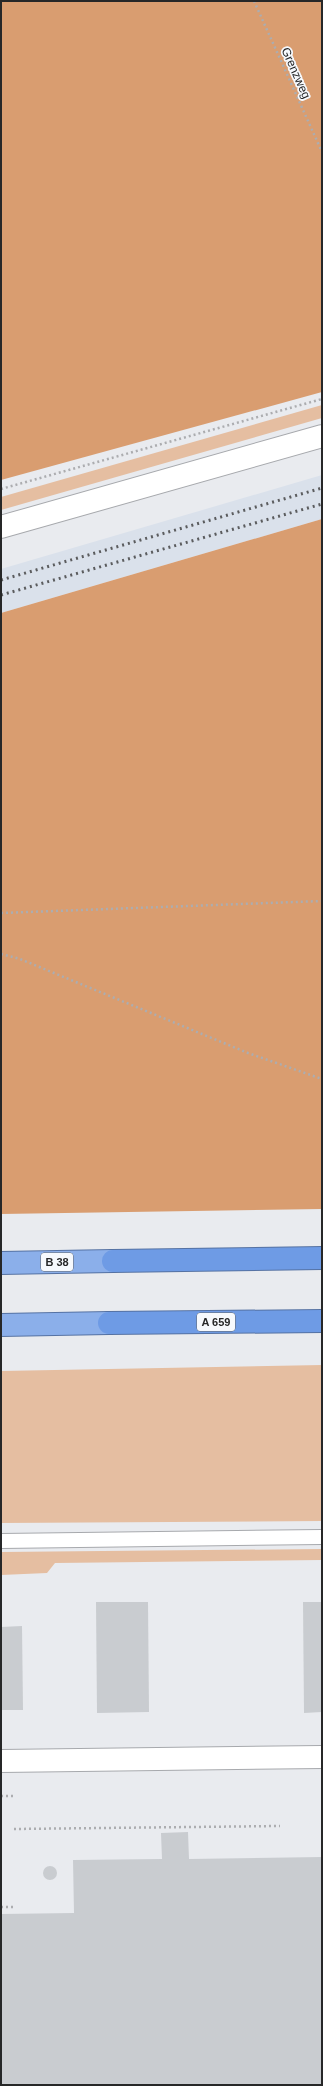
<svg xmlns="http://www.w3.org/2000/svg" width="323" height="2086" viewBox="0 0 323 2086" font-family="Arial,sans-serif">
<style>
.built{fill:#dae1eb}
.green{fill:#e5bea1}
.forest{fill:#d99d70}
.building{fill:#c9ccd0}
.lines{fill:none;stroke-linecap:round;stroke-linejoin:round}
.service-casing{stroke:#a7a9ad;stroke-width:16}
.minor-casing{stroke:#a7a9ad;stroke-width:24}
.secondary-casing{stroke:#a7a9ad;stroke-width:24}
.trunk-casing{stroke:#5572a3;stroke-width:24}
.motorway-casing{stroke:#5572a3;stroke-width:24}
.path{stroke:#acadb0;stroke-width:2.5;stroke-dasharray:2 3;stroke-linecap:butt}
.service{stroke:#fff;stroke-width:14}
.minor{stroke:#fff;stroke-width:22}
.secondary{stroke:#fff;stroke-width:22}
.trunk{stroke:#8bafea;stroke-width:22}
.motorway{stroke:#6e9be5;stroke-width:22}
.rail{stroke:#5b5c5e;stroke-width:3;stroke-dasharray:2 4;stroke-linecap:butt}
.labels{text-anchor:middle;stroke-width:3.5;stroke-linejoin:round;paint-order:stroke}
.shield{fill:#f6f9fd;stroke:#646668;stroke-width:1}
.shield-label{font-size:11px;font-weight:bold;fill:#262728}
.street-label{font-size:12px;fill:#262728;stroke:#f6f9fd}
</style>
<rect width="100%" height="100%" fill="#e9ebef"/>
<!-- built -->
<path class="built" d="M322,475V519L1,613V569Z"/>
<!-- green -->
<g class="green">
<path d="M322,405V418L1,510V497Z"/>
<path d="M322,1365V1521L1,1523V1371Z"/>
<path d="M322,1549V1560L55,1563L47,1573L1,1575V1552Z"/>
</g>
<!-- forest -->
<g class="forest">
<path d="M1,1H322V392L1,480Z"/>
<path d="M322,519V1209L1,1214V613Z"/>
</g>
<!-- building -->
<g class="building">
<path d="M96,1602H148L149,1712L97,1713Z"/>
<path d="M303,1602H322V1712L304,1713Z"/>
<path d="M22,1626L23,1710H1V1627Z"/>
<path d="M188,1832L189,1859L322,1857V2085H1V1914L74,1913L73,1860L162,1859L161,1833Z"/>
<circle cx="50" cy="1873" r="7"/>
</g>
<g class="lines">
<defs>
<path id="service" d="M1,1541L322,1537"/>
<path id="minor" d="M1,1761L322,1757"/>
<path id="secondary" d="M1,527L322,436"/>
<g id="trunk">
<path d="M1,1263L113,1261"/>
<path d="M1,1325L109,1323"/>
</g>
<g id="motorway">
<path d="M113,1261L322,1258"/>
<path d="M109,1323L322,1321"/>
</g>
</defs>
<!-- service casing -->
<use href="#service" class="service-casing"/>
<!-- minor casing -->
<use href="#minor" class="minor-casing"/>
<!-- secondary casing -->
<use href="#secondary" class="secondary-casing"/>
<!-- trunk casing -->
<use href="#trunk" class="trunk-casing"/>
<!-- motorway casing -->
<use href="#motorway" class="motorway-casing"/>
<!-- path -->
<g class="path">
<path d="M254,1L322,152"/>
<path d="M1,489L322,399"/>
<path d="M1,913L322,901"/>
<path d="M1,954L20,959L248,1053L322,1079"/>
<path d="M1,1796H14"/>
<path d="M14,1829L280,1826"/>
<path d="M1,1907H14"/>
</g>
<!-- service -->
<use href="#service" class="service"/>
<!-- minor -->
<use href="#minor" class="minor"/>
<!-- secondary -->
<use href="#secondary" class="secondary"/>
<!-- trunk -->
<use href="#trunk" class="trunk"/>
<!-- motorway -->
<use href="#motorway" class="motorway"/>
<!-- rail -->
<g class="rail">
<path d="M1,580L322,488"/>
<path d="M1,595L322,504"/>
</g>
</g>
<g class="labels">
<!-- shield labels -->
<g class="shield">
<rect x="41" y="1253" width="32" height="18" rx="3"/>
<rect x="197" y="1313" width="38" height="18" rx="3"/>
</g>
<g class="shield-label">
<text x="57" y="1266">B 38</text>
<text x="216" y="1326">A 659</text>
</g>
<!-- street labels -->
<g class="street-label">
<text transform="translate(296 73) rotate(66)" y="4">Grenzweg</text>
</g>
</g>
<!-- border -->
<rect width="323" height="2086" fill="none" stroke="#262728" stroke-width="4"/>
</svg>
